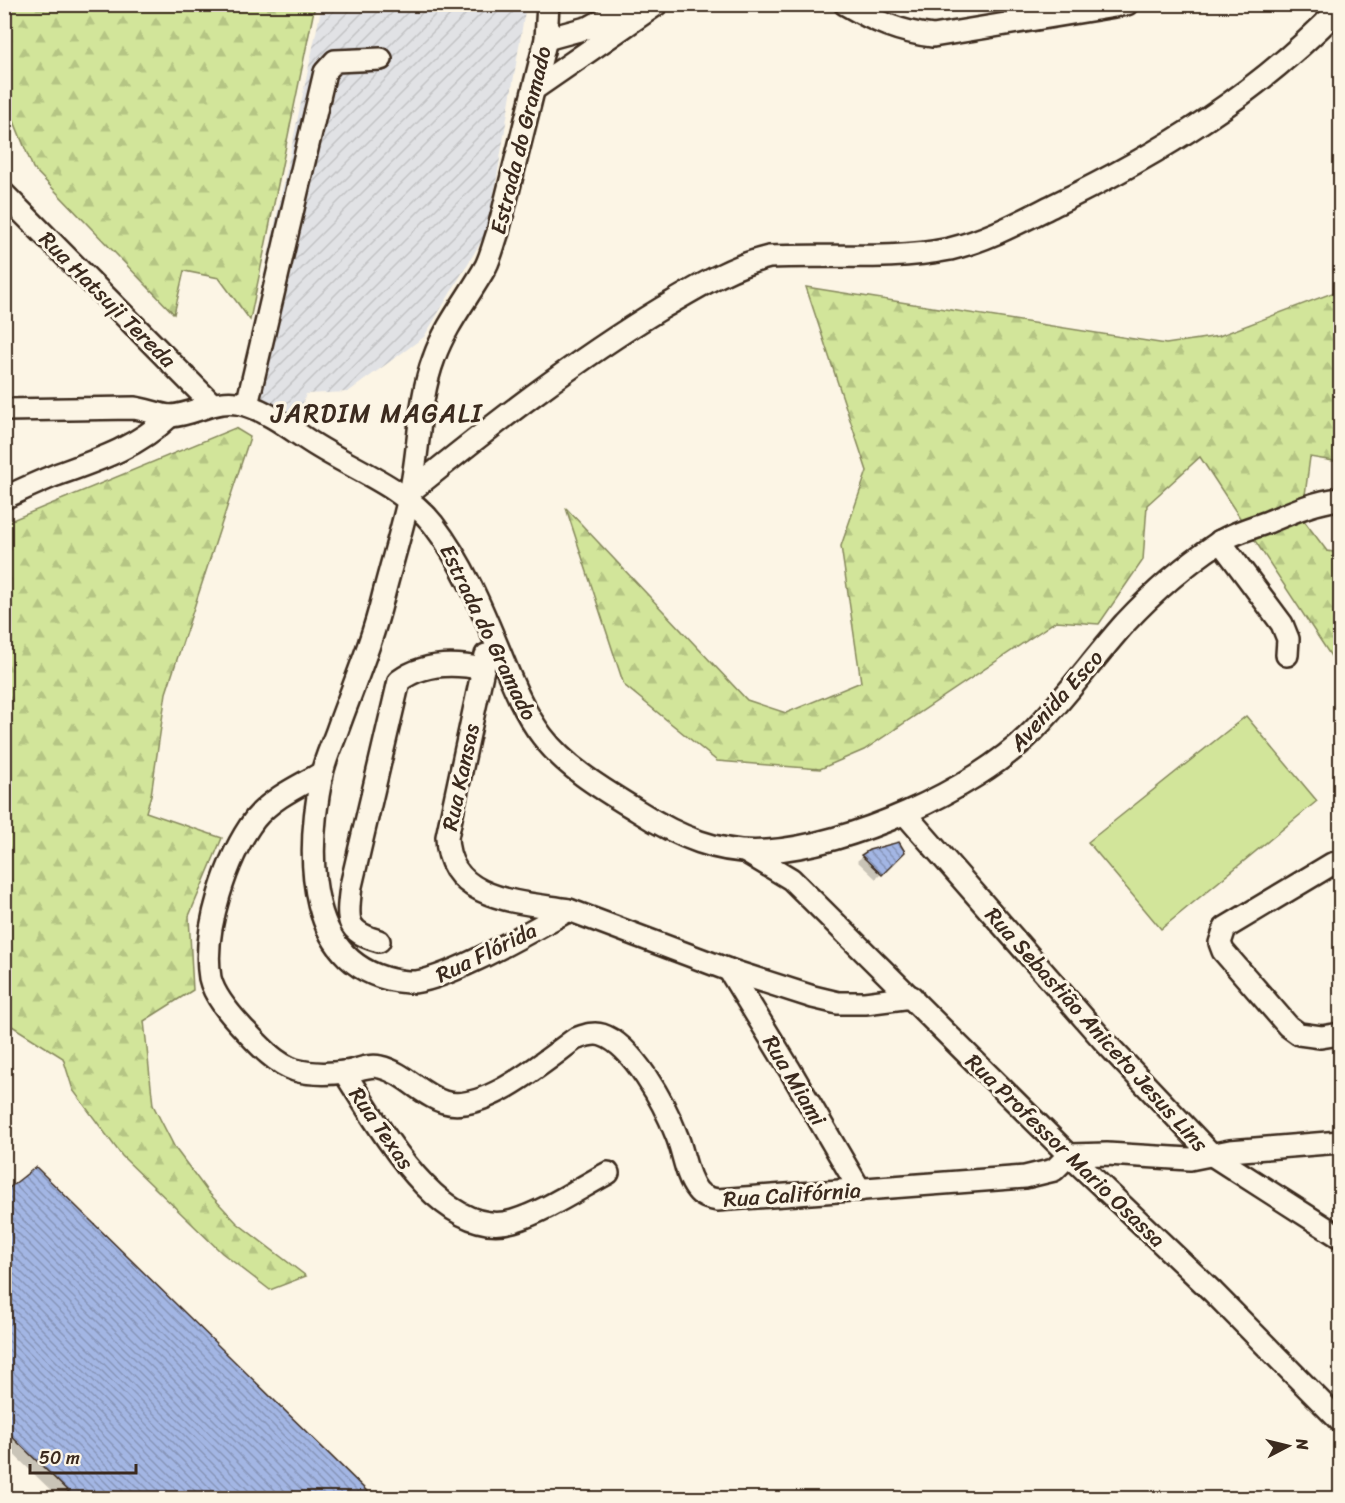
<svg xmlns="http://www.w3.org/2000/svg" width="1345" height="1503" viewBox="0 0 1345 1503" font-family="Sriracha,sans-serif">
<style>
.industrial{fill:url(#industrial-furrows)}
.forest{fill:url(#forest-firs);stroke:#86885c;stroke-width:1.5}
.park{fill:#d2e59a;stroke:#86885c;stroke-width:1.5}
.shadow{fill:#0003}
.building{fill:url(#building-back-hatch);stroke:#3b2a1e;stroke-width:1.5}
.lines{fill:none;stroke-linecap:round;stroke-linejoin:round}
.minor-casing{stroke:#3b2a1e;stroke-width:26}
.minor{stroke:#fcf5e5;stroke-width:21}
.labels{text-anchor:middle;stroke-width:6;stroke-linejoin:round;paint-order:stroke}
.street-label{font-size:22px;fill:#3b2a1e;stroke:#fcf5e5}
.quarter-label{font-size:26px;letter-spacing:1.5px;fill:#3b2a1e;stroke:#fcf5e5}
</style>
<defs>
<pattern id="industrial-furrows" width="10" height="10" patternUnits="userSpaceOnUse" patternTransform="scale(1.5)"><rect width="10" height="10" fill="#e1e2e5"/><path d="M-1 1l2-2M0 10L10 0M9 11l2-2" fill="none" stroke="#c2c2c4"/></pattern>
<pattern id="forest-firs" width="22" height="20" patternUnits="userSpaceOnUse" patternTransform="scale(1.5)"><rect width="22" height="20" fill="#d2e59a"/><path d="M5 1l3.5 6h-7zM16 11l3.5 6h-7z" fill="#b5c584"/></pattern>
<pattern id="building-back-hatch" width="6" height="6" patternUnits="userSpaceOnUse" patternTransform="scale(1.5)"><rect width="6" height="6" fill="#a3b6e4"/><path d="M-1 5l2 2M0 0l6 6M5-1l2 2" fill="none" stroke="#8694b8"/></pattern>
</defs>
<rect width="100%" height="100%" fill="#fcf5e5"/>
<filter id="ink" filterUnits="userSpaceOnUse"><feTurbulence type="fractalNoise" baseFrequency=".0167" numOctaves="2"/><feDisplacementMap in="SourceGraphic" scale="12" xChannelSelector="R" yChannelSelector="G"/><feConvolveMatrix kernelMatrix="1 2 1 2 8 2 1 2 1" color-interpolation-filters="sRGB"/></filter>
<g filter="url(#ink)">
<!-- industrial -->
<path class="industrial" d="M322,5H526L488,230L424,337L348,392L306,394L297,420L239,392Z"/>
<!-- forest -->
<g class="forest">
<path d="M4,5H315L250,320L219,278L184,271L174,314L33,168L5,99Z"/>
<path d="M806,287L1166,344L1219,336L1340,290V462L1310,457L1302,518L1327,551L1340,553V670L1200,457L1147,505L1143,560L1099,624L1056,621L864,750L820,769L717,761L624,685L566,508L747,700L786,713L861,682L841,546L867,471Z"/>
<path d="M235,428L250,437L166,693L151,795L146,812L222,838L189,916L193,990L144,1021L153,1105L175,1148L207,1191L237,1223L306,1276L270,1290L222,1253L122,1156L73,1090L63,1058L4,1021L5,523Z"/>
</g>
<!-- park -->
<path class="park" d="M1246,716L1317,801L1161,929L1088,842Z"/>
<!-- shadow -->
<g class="shadow">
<path d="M869,851L903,852L876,879L857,861Z"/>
<path d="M36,1169L371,1498H59L4,1445V1194Z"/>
</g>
<!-- building -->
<g class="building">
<path d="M899,842L905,852L882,875L861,855L869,850Z"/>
<path d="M36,1167L374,1498H75L4,1429V1192Z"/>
</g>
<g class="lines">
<defs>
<g id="minor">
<path d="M548,4L546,39L498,232C494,243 491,256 486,266C469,297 446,324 434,358C418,400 420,446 411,488C404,524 392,561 383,597C372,643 353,686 337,731C332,745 325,759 322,774C306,852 302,974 408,982C440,985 536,928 569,910L729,970L813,997L838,1003H865L912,997"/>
<path d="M845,4C874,21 899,32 933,36L1127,4"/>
<path d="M546,39L590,27L632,4"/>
<path d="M534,89L657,4"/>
<path d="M4,194L212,404"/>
<path d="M247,405L325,72L335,61L381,59"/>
<path d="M4,410L134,408C145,409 162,416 171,416C198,414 217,396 246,405C268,412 288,427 306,439C347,467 402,485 433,524C463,563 482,609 500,653C512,682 523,711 542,736C566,768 604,790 638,811C677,836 720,855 767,851C848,846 973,791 1030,734C1064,700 1093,659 1125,623C1152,594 1185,565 1218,543C1232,533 1252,528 1268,522C1292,512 1314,502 1340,499"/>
<path d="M411,491C491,426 573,362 662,308C696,288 731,266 769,257C829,254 890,261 950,249C987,240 1020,222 1054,205C1162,153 1257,94 1340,8"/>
<path d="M4,498C21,490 38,482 56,475C98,460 136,448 170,416"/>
<path d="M1220,541L1282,624L1288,639L1287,655"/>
<path d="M486,655L447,837C448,901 521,902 569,910"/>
<path d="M322,773C299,786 272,798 255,819C227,856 202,931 210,978C214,996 230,1014 242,1027C257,1043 274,1063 295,1070C310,1074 329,1074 345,1072C356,1071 369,1064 380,1067C404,1072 421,1095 444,1102C484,1114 544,1061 575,1039C584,1036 593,1032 602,1035C633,1045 665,1105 676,1134C684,1152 685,1175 697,1190C702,1197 709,1198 717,1200L1025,1177L1054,1170L1069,1155"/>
<path d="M906,815L1103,1040L1212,1155L1340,1237"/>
<path d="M746,852L791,879L1069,1155L1213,1292L1340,1421"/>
<path d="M1340,862L1332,864L1225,928L1220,943L1223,951L1288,1026L1299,1034L1321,1037L1340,1034"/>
<path d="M379,941C344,931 347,919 351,886L399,681C423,663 455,663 483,669"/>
<path d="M729,970L790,1070L860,1190"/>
<path d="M344,1072C377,1122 440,1242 513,1221C546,1211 578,1189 608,1173"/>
<path d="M1069,1155L1107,1154L1190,1159L1230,1151L1340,1142"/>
</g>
</defs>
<!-- minor casing -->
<use href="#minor" class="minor-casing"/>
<!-- minor -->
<use href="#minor" class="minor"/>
</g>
</g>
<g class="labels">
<!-- street labels -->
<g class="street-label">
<text transform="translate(520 140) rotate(-76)" y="8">Estrada do Gramado</text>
<text transform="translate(108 299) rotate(45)" y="8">Rua Hatsuji Tereda</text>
<text transform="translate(489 632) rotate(64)" y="8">Estrada do Gramado</text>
<text transform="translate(1056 700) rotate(-48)" y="8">Avenida Esco</text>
<text transform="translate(460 777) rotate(-78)" y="8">Rua Kansas</text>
<text transform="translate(486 952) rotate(-26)" y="8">Rua Flórida</text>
<text transform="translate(1097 1029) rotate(48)" y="8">Rua Sebastião Aniceto Jesus Lins</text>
<text transform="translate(795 1080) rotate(59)" y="8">Rua Miami</text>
<text transform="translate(382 1128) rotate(55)" y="8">Rua Texas</text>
<text transform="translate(1066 1150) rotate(44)" y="8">Rua Professor Mario Osassa</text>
<text transform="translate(792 1194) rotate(-4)" y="8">Rua Califórnia</text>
</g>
<!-- quarter labels -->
<g class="quarter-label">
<text x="377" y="422">JARDIM MAGALI</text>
</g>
</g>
<!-- margin -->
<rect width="1345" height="1503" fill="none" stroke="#fcf5e5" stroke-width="24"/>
<rect x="12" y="12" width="1321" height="1479" fill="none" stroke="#3b2a1e" stroke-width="2" filter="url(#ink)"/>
<!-- north arrow -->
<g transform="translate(1288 1446) rotate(83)" stroke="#fcf5e5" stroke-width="4.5" paint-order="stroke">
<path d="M0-4.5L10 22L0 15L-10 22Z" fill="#3b2a1e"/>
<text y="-9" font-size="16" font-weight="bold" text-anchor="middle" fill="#3b2a1e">N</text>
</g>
<!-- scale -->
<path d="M30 1464v9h106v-9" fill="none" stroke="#3b2a1e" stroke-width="3"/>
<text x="39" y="1464" font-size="18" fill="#3b2a1e" stroke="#fcf5e5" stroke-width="4.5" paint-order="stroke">50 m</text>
</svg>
